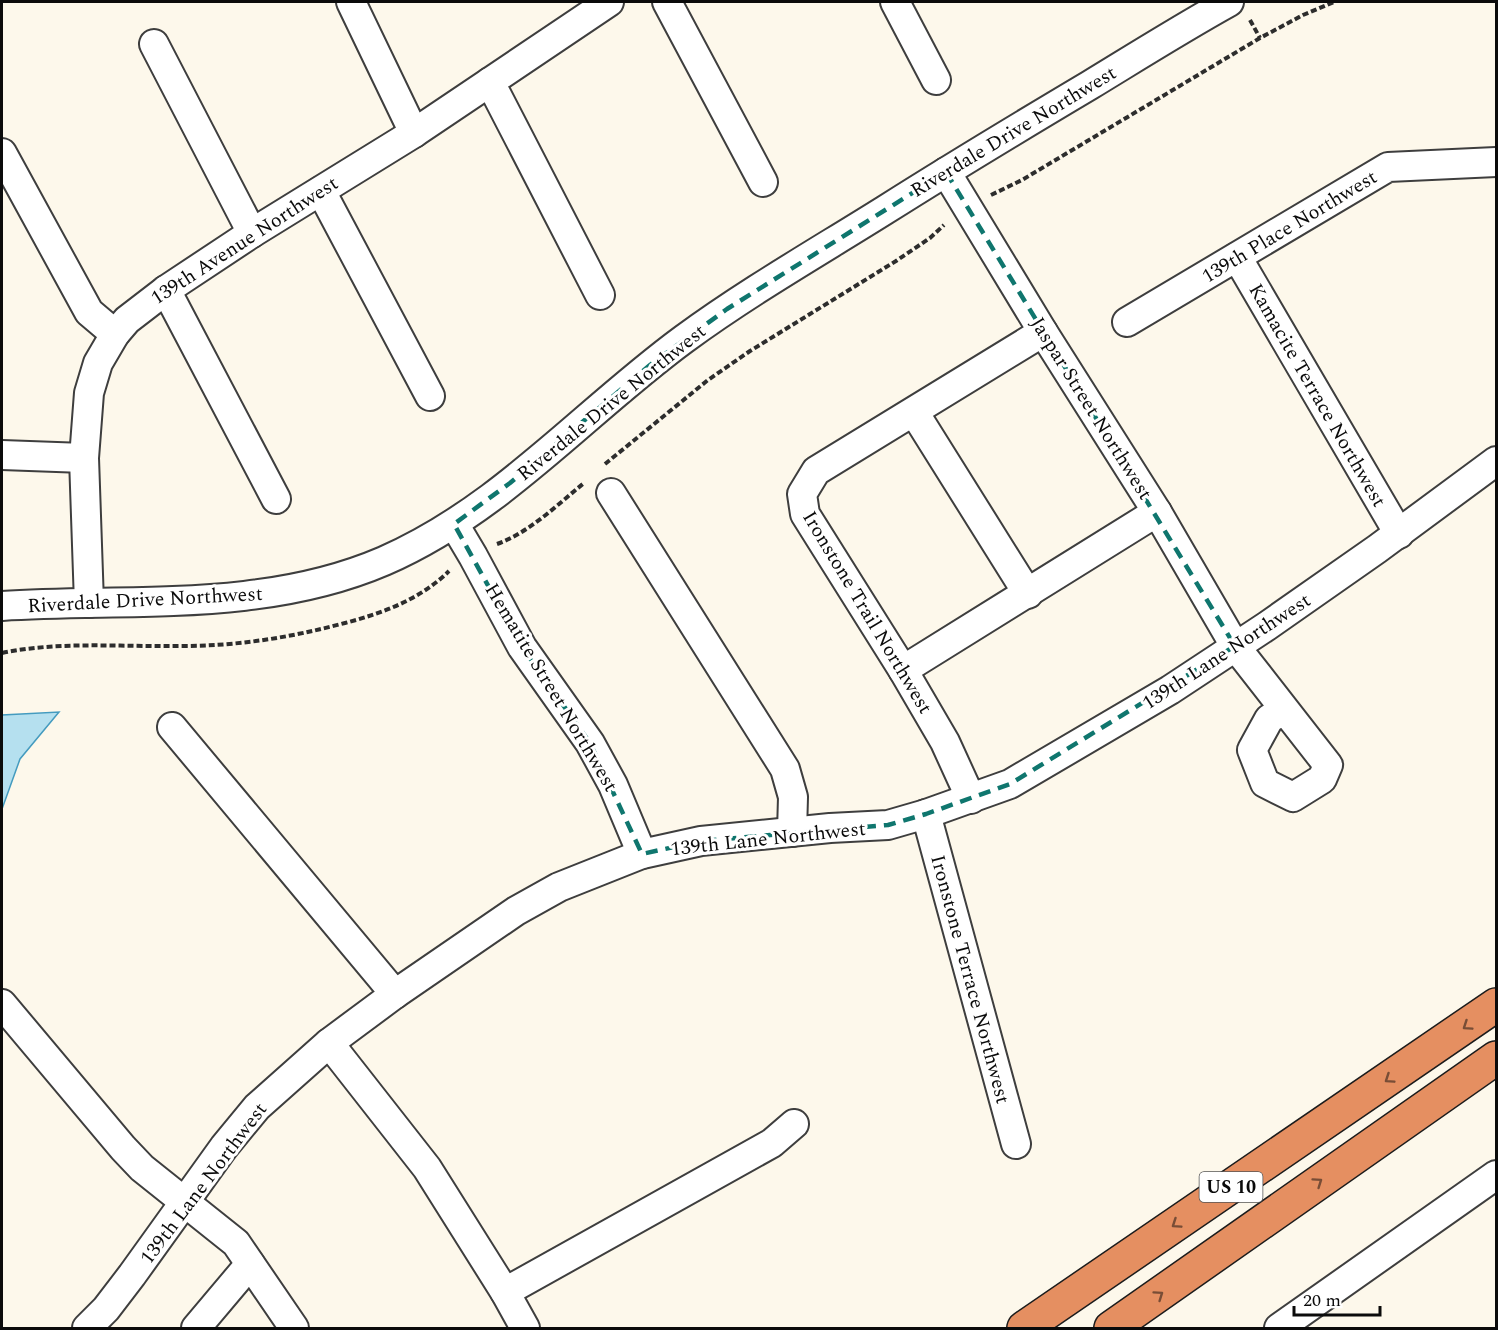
<svg xmlns="http://www.w3.org/2000/svg" width="1498" height="1330" viewBox="0 0 1498 1330" font-family="Spectral,serif">
<style>
.water{fill:#b5e0ef;stroke:#449bbf;stroke-width:1.5}
.lines{fill:none;stroke-linecap:round;stroke-linejoin:round}
.minor-casing{stroke:#3e3e3e;stroke-width:32}
.highway-casing{stroke:#1c1c1c;stroke-width:36}
.path{stroke:#2d2d2d;stroke-width:4;stroke-dasharray:6 3;stroke-linecap:butt}
.minor{stroke:#fff;stroke-width:28}
.highway{stroke:#e58f61;stroke-width:33}
.oneway{stroke:#784d36}
.marked{fill:none;stroke:#0f766e;stroke-width:4.5;stroke-dasharray:12 8;stroke-linejoin:round}
.labels{text-anchor:middle;stroke-width:6;stroke-linejoin:round;paint-order:stroke}
.shield{fill:#fff;stroke:#545454;stroke-width:1.5}
.shield-label{font-size:18px;font-weight:bold;fill:#0b0b0b}
.street-label{font-size:20px;fill:#0b0b0b;stroke:#fff}
</style>
<rect width="100%" height="100%" fill="#fdf8eb"/>
<!-- water -->
<path class="water" d="M59,712L20,759L2,809V715Z"/>
<g class="lines">
<defs>
<g id="minor">
<path d="M351,2L414,133"/>
<path d="M667,2L763,182"/>
<path d="M895,2L936,80"/>
<path d="M154,44L252,233"/>
<path d="M490,82L600,295"/>
<path d="M2,153L89,312L115,334"/>
<path d="M946,172L1043,332L1157,512L1235,646L1328,765L1322,779L1293,797L1265,783L1252,750L1269,719L1284,709"/>
<path d="M321,191L430,396"/>
<path d="M1237,257L1399,534"/>
<path d="M166,290L276,499"/>
<path d="M1127,322L1388,167L1496,162"/>
<path d="M914,412L1028,594"/>
<path d="M2,455L84,458"/>
<path d="M611,493L785,769L793,797L792,832"/>
<path d="M454,524L473,556L522,647L590,743L613,785L642,854"/>
<path d="M89,603L84,458L89,393L98,363L115,334L127,320L166,290L252,233L414,133L609,2"/>
<path d="M2,606C130,598 263,613 384,561C501,510 583,413 684,339C748,292 818,252 885,210C953,167 1021,126 1090,85C1136,57 1182,28 1229,2"/>
<path d="M903,670L1157,512"/>
<path d="M172,727L395,994"/>
<path d="M971,799L945,742L903,670L805,514L802,494L816,471L1043,332"/>
<path d="M926,814L1016,1144"/>
<path d="M2,1004L123,1148L142,1168L236,1243L294,1328"/>
<path d="M329,1043L427,1168L505,1292L525,1328"/>
<path d="M505,1292L772,1143L794,1124"/>
<path d="M87,1328L106,1309L132,1275L224,1147L257,1107L329,1043L395,994L516,911L559,887L642,854L701,841L830,828L888,825L926,814L1010,784L1170,690L1267,626L1377,549L1496,461"/>
<path d="M196,1328L250,1264"/>
<path d="M1279,1328L1496,1175"/>
</g>
<g id="highway">
<path d="M1024,1328L1496,1005"/>
<path d="M1111,1328L1496,1058"/>
</g>
</defs>
<!-- minor casing -->
<use href="#minor" class="minor-casing"/>
<!-- highway casing -->
<use href="#highway" class="highway-casing"/>
<!-- path -->
<g class="path">
<path d="M1250,20L1260,38"/>
<path d="M991,195L1022,180L1260,38L1303,15L1334,2"/>
<path d="M605,464L708,380L750,351L896,261L930,238L944,225"/>
<path d="M497,544C530,532 557,505 584,483"/>
<path d="M2,653C59,641 120,647 179,646C238,646 288,638 345,623C383,613 421,599 449,571"/>
</g>
<!-- minor -->
<use href="#minor" class="minor"/>
<!-- highway -->
<use href="#highway" class="highway"/>
</g>
<!-- one-way arrows -->
<defs><path id="oneway-chevron" d="M-2-3.5L2.5 0L-2 3.5" fill="none" stroke-width="1.6" stroke-linecap="round" stroke-linejoin="round" transform="scale(1.5)"/></defs>
<g class="oneway">
<use href="#oneway-chevron" transform="translate(1467 1026) rotate(146)"/>
<use href="#oneway-chevron" transform="translate(1389 1079) rotate(146)"/>
<use href="#oneway-chevron" transform="translate(1318 1182) rotate(-35)"/>
<use href="#oneway-chevron" transform="translate(1176 1224) rotate(146)"/>
<use href="#oneway-chevron" transform="translate(1159 1295) rotate(-35)"/>
</g>
<!-- marked area -->
<path class="marked" d="M946,172L1235,646L1010,784L926,814L888,825L701,841L642,854L590,743L522,647L454,524L510,483L650,365L727,309Z"/>
<g class="labels">
<!-- shield labels -->
<rect class="shield" x="1199.5" y="1172" width="63" height="30" rx="4.5"/>
<g class="shield-label">
<text x="1231" y="1193">US 10</text>
</g>
<!-- street labels -->
<g class="street-label">
<text transform="translate(1013 131) rotate(-31)" y="7">Riverdale Drive Northwest</text>
<text transform="translate(1289 226) rotate(-31)" y="7">139th Place Northwest</text>
<text transform="translate(244 240) rotate(-33)" y="7">139th Avenue Northwest</text>
<text transform="translate(1318 395) rotate(60)" y="7">Kamacite Terrace Northwest</text>
<text transform="translate(611 402) rotate(-39)" y="7">Riverdale Drive Northwest</text>
<text transform="translate(1092 408) rotate(58)" y="7">Jaspar Street Northwest</text>
<text transform="translate(145 599) rotate(-3)" y="7">Riverdale Drive Northwest</text>
<text transform="translate(868 612) rotate(59)" y="7">Ironstone Trail Northwest</text>
<text transform="translate(1226 651) rotate(-33)" y="7">139th Lane Northwest</text>
<text transform="translate(552 687) rotate(59)" y="7">Hematite Street Northwest</text>
<text transform="translate(768 838) rotate(-6)" y="7">139th Lane Northwest</text>
<text transform="translate(971 979) rotate(75)" y="7">Ironstone Terrace Northwest</text>
<text transform="translate(203 1183) rotate(-53)" y="7">139th Lane Northwest</text>
</g>
</g>
<!-- border -->
<rect width="1498" height="1330" fill="none" stroke="#0b0b0b" stroke-width="6"/>
<!-- scale -->
<path d="M1294 1306v9h86v-9" fill="none" stroke="#0b0b0b" stroke-width="3"/>
<text x="1303" y="1306" font-size="18" fill="#0b0b0b" stroke="#ffffff" stroke-width="4.5" paint-order="stroke">20 m</text>
</svg>
